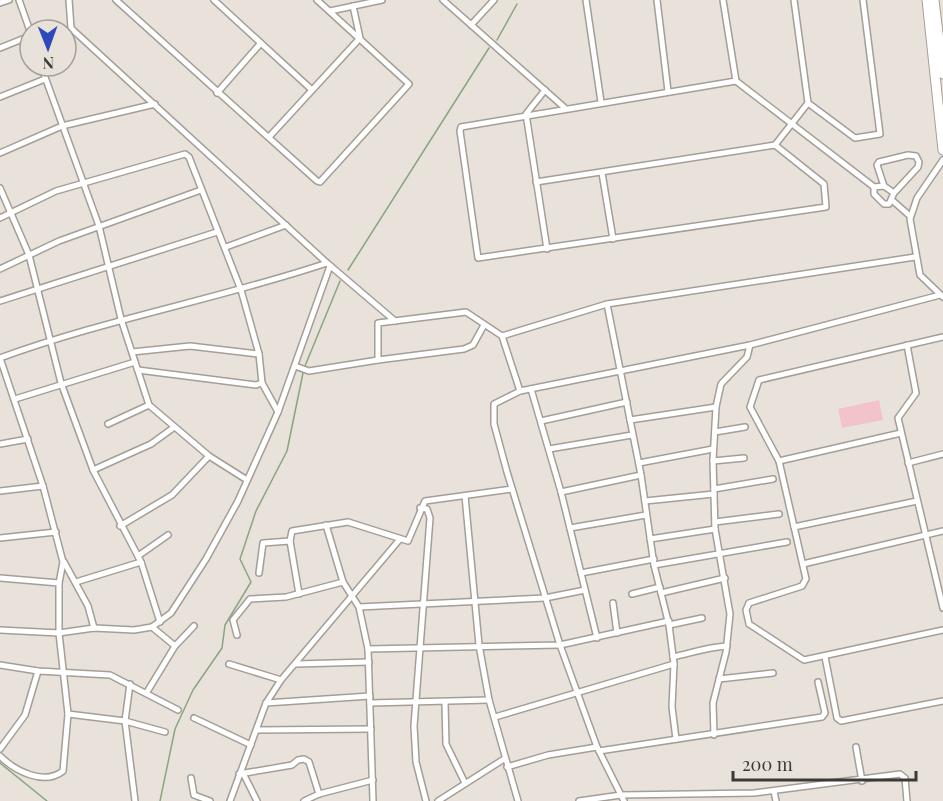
<svg xmlns="http://www.w3.org/2000/svg" width="943" height="801" viewBox="0 0 943 801" font-family="'Playfair Display',serif">
<style>
.green{fill:#f3c3cb}
.lines{fill:none;stroke-linecap:round;stroke-linejoin:round}
.stream{stroke:#89a580;stroke-width:1.5}
.street-casing{stroke:#a49e97;stroke-width:8}
.highway-casing{stroke:#a49e97;stroke-width:11}
.street{stroke:#fff;stroke-width:5}
.highway{stroke:#fff;stroke-width:9}
</style>
<rect width="100%" height="100%" fill="#e9e2db"/>
<!-- green -->
<path class="green" d="M879,400L883,420L842,428L838,409Z"/>
<g class="lines">
<!-- stream -->
<g class="stream">
<path d="M497,40L517,4"/>
<path d="M348,270L489,48"/>
<path d="M305,366L340,281"/>
<path d="M0,763L47,801"/>
<path d="M160,801L175,729L193,690L222,648L225,625L251,582L240,559L256,511L287,451L303,373"/>
</g>
<defs>
<g id="street">
<path d="M19,0L30,31"/>
<path d="M69,0L71,28L74,31L327,263L395,321"/>
<path d="M116,0L317,181L320,182L409,84L317,0"/>
<path d="M214,0L312,90"/>
<path d="M443,0L565,108"/>
<path d="M586,0L601,102"/>
<path d="M657,0L668,91"/>
<path d="M723,0L736,81"/>
<path d="M0,3L9,0"/>
<path d="M330,11L382,0"/>
<path d="M471,25L494,0"/>
<path d="M0,48L30,36"/>
<path d="M41,66L99,226L121,319L149,405L209,456L247,480"/>
<path d="M545,90L526,114L547,249"/>
<path d="M217,93L260,44"/>
<path d="M0,97L45,79"/>
<path d="M808,103L855,138L880,134L863,0"/>
<path d="M269,137L360,38L353,6"/>
<path d="M775,145L808,103L794,0"/>
<path d="M0,153L62,126L155,104"/>
<path d="M943,160L917,198L910,219L920,275L943,297"/>
<path d="M602,173L613,239"/>
<path d="M536,182L775,145L824,184L826,207L478,258L460,131L461,127L736,81L874,187"/>
<path d="M884,186L874,187V194L884,204H889L894,193L884,186L877,165L879,162L908,155L916,156L919,162L918,167L894,193"/>
<path d="M0,188L29,255L61,383L93,470L141,562L160,622"/>
<path d="M893,201L910,216"/>
<path d="M0,218L56,191L185,154L189,157L241,290L259,354L262,383L278,412"/>
<path d="M226,247L286,225"/>
<path d="M0,269L59,241L201,190"/>
<path d="M0,301L217,232"/>
<path d="M484,325L473,345L464,349L378,360V323L466,312L502,336L520,391"/>
<path d="M502,336L607,304L915,257"/>
<path d="M943,337L759,380L750,407L779,461L806,579L802,586L749,603L746,610L749,624L804,660L943,630"/>
<path d="M907,345L916,393L898,418L943,608"/>
<path d="M132,352L190,346L259,354"/>
<path d="M0,358L43,486L63,562L59,583V633L68,714L63,771C44,786 15,771 0,756"/>
<path d="M0,358C107,319 219,299 327,263"/>
<path d="M295,366L309,371L378,360"/>
<path d="M138,370L256,385L262,383"/>
<path d="M531,389L561,492L597,638"/>
<path d="M15,399L135,362"/>
<path d="M630,420L716,407"/>
<path d="M541,421L627,402"/>
<path d="M108,424L149,405"/>
<path d="M715,432L745,427"/>
<path d="M0,444L28,439"/>
<path d="M549,449L632,435"/>
<path d="M713,461L744,458"/>
<path d="M779,461L901,433"/>
<path d="M639,463L713,449"/>
<path d="M908,463L943,454"/>
<path d="M93,470L151,444L173,428"/>
<path d="M714,489L773,479"/>
<path d="M0,491L43,486"/>
<path d="M561,492L641,475"/>
<path d="M465,496L479,645L489,700L518,801"/>
<path d="M645,501L714,494"/>
<path d="M420,508L427,509L430,518L414,726L416,762L426,801"/>
<path d="M715,522L779,514"/>
<path d="M326,525L343,582L359,607L368,649L373,801"/>
<path d="M120,526L172,495L209,456"/>
<path d="M794,527L917,501"/>
<path d="M570,528L646,515"/>
<path d="M0,538L56,532"/>
<path d="M650,539L715,529"/>
<path d="M138,556L168,535"/>
<path d="M64,562L88,606L94,628"/>
<path d="M803,564L943,531"/>
<path d="M654,565L787,542"/>
<path d="M259,573L263,543L290,541"/>
<path d="M581,573L654,559"/>
<path d="M0,578L59,583"/>
<path d="M76,582L141,562"/>
<path d="M661,593L725,578"/>
<path d="M299,594L290,541L292,531L348,522L408,541L425,501L512,489"/>
<path d="M632,594L660,587"/>
<path d="M613,603L617,633"/>
<path d="M359,607L545,598L585,590"/>
<path d="M669,625L702,618"/>
<path d="M152,627L175,646"/>
<path d="M0,630L59,633L94,628L134,630L152,627L171,613L206,559L238,501L278,412L330,266"/>
<path d="M237,635L233,620L250,599L286,597L343,582"/>
<path d="M368,649L560,645L669,621"/>
<path d="M673,657C692,653 707,647 727,646"/>
<path d="M825,657L837,718L841,721L943,701"/>
<path d="M229,664L281,680"/>
<path d="M296,664L369,662"/>
<path d="M674,664L672,707L676,739"/>
<path d="M0,665L38,671L110,675L178,710"/>
<path d="M719,679L773,673"/>
<path d="M130,684L125,721L135,801"/>
<path d="M147,692L175,646L194,626"/>
<path d="M445,702L446,744L465,783"/>
<path d="M266,703L370,696"/>
<path d="M370,703L489,700"/>
<path d="M68,714L125,721L165,732"/>
<path d="M495,717L674,664L669,625L654,565L641,475L607,304"/>
<path d="M194,718L251,745"/>
<path d="M257,730L371,729"/>
<path d="M714,735L713,703L726,652L730,614L715,529L713,461L716,407L721,384L747,357L750,345"/>
<path d="M856,747L862,781"/>
<path d="M0,749L25,715L38,671"/>
<path d="M599,751L822,717L825,713L818,682"/>
<path d="M507,767L548,755L597,747"/>
<path d="M243,773L257,801"/>
<path d="M239,774L292,765L298,760L304,759L309,762L319,794"/>
<path d="M191,778L194,795L210,801"/>
<path d="M774,791L776,801"/>
<path d="M230,801L266,703L281,680L400,539"/>
<path d="M304,801L319,794L373,780"/>
<path d="M438,801L504,759"/>
<path d="M579,801L621,795L754,793L900,774L905,778L907,801"/>
<path d="M624,801L597,747L560,645L507,472L494,424V404L520,391L750,345L940,295"/>
</g>
<g id="highway">
<path d="M927,0L943,150"/>
<path d="M934,0L943,74"/>
</g>
</defs>
<!-- street casing -->
<use href="#street" class="street-casing"/>
<!-- highway casing -->
<use href="#highway" class="highway-casing"/>
<!-- street -->
<use href="#street" class="street"/>
<!-- highway -->
<use href="#highway" class="highway"/>
</g>
<!-- north arrow -->
<g transform="translate(48 48) rotate(179)"><circle r="28" fill="#e9e2db" stroke="#a49e99" stroke-width="1.5"/>
<path d="M0-4.5L10 22L0 15L-10 22Z" fill="#2e49b9"/>
<text y="-9" font-size="16" font-weight="bold" text-anchor="middle" fill="#3c3936">N</text>
</g>
<!-- scale -->
<path d="M733 771v9h183v-9" fill="none" stroke="#3c3936" stroke-width="3"/>
<text x="742" y="771" font-size="18" fill="#3c3936" stroke="#e9e2db" stroke-width="4.5" paint-order="stroke">200 m</text>
</svg>
